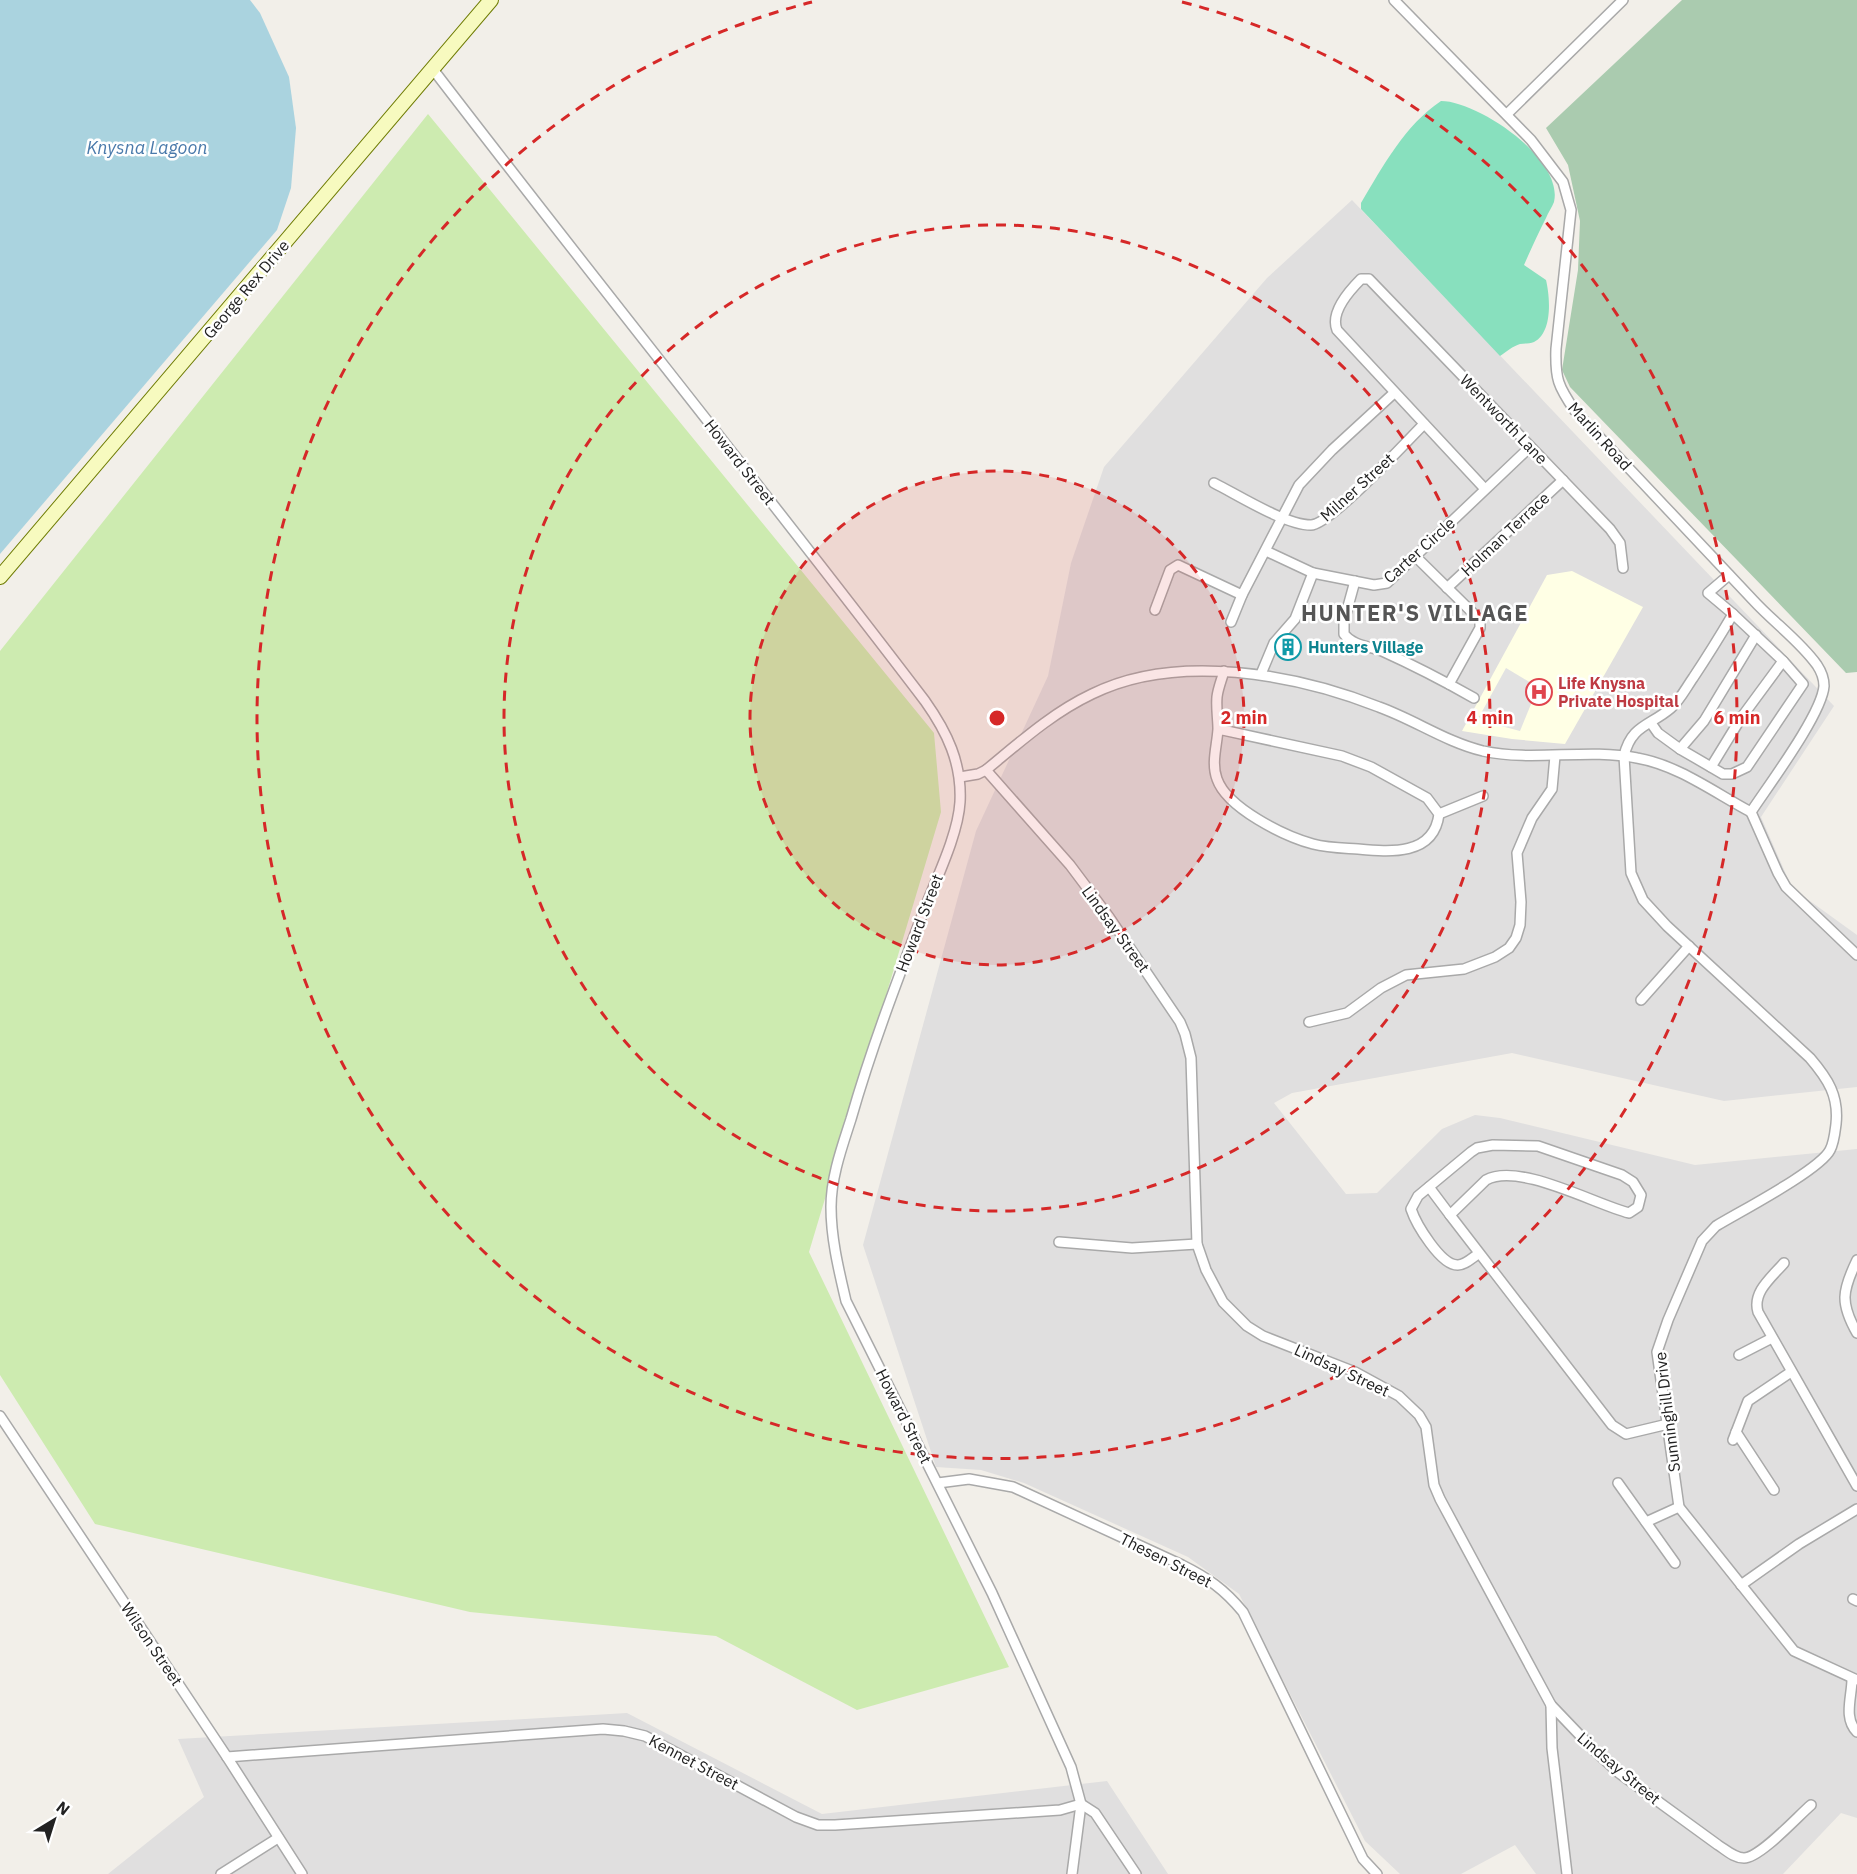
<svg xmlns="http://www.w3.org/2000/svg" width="1857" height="1874" viewBox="0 0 1857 1874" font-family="'IBM Plex Sans',sans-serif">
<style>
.residential{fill:#e0dfdf}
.education{fill:#ffffe5}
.grass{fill:#cdebb0}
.cemetery{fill:#aacbaf}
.pitch{fill:#88e0be}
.parking{fill:#e2e2e2}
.water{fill:#aad3df}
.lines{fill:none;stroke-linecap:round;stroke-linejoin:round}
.street-casing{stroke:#a9a9a9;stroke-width:12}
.secondary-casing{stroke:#707d05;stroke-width:16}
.street{stroke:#fff;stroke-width:9}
.secondary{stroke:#f7fabf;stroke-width:14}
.ring{fill:none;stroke:#d62828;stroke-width:3;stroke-dasharray:10 8}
.labels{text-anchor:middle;stroke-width:5;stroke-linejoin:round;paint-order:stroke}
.street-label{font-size:16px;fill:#222;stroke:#fff}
.culture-label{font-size:16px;font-weight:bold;fill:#0d838f;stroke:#fff;text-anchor:start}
.health-label{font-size:16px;font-weight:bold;fill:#be3a42;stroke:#fff;text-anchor:start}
.water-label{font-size:18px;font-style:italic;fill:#4a7aab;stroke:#fff}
.district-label{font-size:22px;font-weight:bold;letter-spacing:1.5px;fill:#555;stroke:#fff}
.centre{fill:#d62828;stroke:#fff;stroke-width:3}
.ring-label{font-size:18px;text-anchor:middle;font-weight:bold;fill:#d62828;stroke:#fff;stroke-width:5;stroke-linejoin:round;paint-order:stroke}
</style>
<rect width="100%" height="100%" fill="#f2efe9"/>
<!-- residential -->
<g class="residential">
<path d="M1352,200L1834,706L1761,817L1792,888L1857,935V1087L1724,1101L1512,1053L1292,1093L1274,1103L1346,1194L1377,1193L1442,1129L1475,1115L1500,1118L1695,1165L1857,1149V1818L1841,1813L1783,1874H1536L1515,1845L1461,1874H1400L1365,1841L1239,1594L1188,1557L1024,1483L981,1470L936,1467L863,1245L976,831L1048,676L1071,563L1104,467L1267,278Z"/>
<path d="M627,1713L822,1814L1107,1781L1168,1874H108L204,1797L178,1739Z"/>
</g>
<!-- education -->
<path class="education" d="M1572,571L1643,607L1565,744L1512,739L1462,731L1547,575Z"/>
<!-- grass -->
<path class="grass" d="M428,114L934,733L941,812L809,1252L1009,1667L857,1710L716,1636L470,1612L95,1524L0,1375V651Z"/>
<!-- cemetery -->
<path class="cemetery" d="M1682,0H1857V672L1846,673L1570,387L1562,370L1578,270L1580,221L1568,165L1546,128Z"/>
<!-- pitch -->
<path class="pitch" d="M1441,101C1478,101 1564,159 1554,202C1552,207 1548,213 1546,218C1538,234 1531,249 1524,265L1546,280C1550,297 1553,332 1534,342C1530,344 1525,343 1520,344C1513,346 1506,352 1500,356L1361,209V203C1383,166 1405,125 1441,101Z"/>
<!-- parking -->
<path class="parking" d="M1506,668L1538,687L1520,731L1486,722L1479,717Z"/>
<!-- water -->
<path class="water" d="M0,0H250L260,13L289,77L296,128L291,188L277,230L0,554Z"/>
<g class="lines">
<defs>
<g id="street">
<path d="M1394,0L1531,140L1563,182L1571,210L1556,349C1555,379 1558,386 1575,411C1634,474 1694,537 1753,600C1773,622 1800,641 1817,665C1821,671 1824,679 1824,686C1822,714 1768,786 1751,812"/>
<path d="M432,68C595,281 763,488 925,701C947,732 962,763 960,802C958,836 935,881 923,913C897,981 871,1049 851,1119C842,1147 831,1177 831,1207C831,1239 839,1271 846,1301L992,1593L1071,1767L1081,1804L1072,1874"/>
<path d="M1507,114L1623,0"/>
<path d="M1214,483C1238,495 1285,525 1311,525C1330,525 1407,441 1424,424"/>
<path d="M1485,489L1337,330C1330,313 1349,291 1361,279H1369L1610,529L1620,543L1623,568"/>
<path d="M1266,551L1313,573L1374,585L1387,583L1530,447"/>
<path d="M1416,557L1480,620V628L1449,684"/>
<path d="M1729,575L1708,593L1733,614"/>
<path d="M1355,581L1344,621V634C1353,646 1369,646 1382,651C1413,665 1444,681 1474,698"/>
<path d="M1447,588L1563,480"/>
<path d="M1155,610L1170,570L1178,565L1242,595"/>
<path d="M1231,622L1242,595L1299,485L1332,450L1394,393"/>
<path d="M1261,674L1274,643L1295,619L1313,573"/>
<path d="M1651,723L1658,733L1680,749L1723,774H1732L1747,767L1803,684L1783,661L1733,614C1720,636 1707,657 1693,678C1686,688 1680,700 1671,708C1650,726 1631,725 1624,756L1631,873L1643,900L1667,926L1810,1058C1828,1079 1839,1096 1836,1124C1835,1132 1834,1143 1830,1150C1820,1170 1739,1212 1716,1226L1702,1241L1668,1320L1657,1352L1679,1507L1794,1651L1857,1680"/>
<path d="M1218,729L1342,756L1371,767L1427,798L1439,814C1434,856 1390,852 1358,849C1343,848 1328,848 1313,844C1284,836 1227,808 1217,779C1211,763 1217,746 1218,729C1218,719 1216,708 1217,697C1218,688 1222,679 1224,671"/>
<path d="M1680,749L1704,721L1756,635"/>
<path d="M1711,767L1741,718L1783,661"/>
<path d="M986,770L1070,865L1109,917L1180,1022L1185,1034L1191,1058L1197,1244L1206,1270L1223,1302L1247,1326L1263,1336L1355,1372L1399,1396L1419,1415L1426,1427L1434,1485L1440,1499L1551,1705L1594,1750L1619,1773L1718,1845C1726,1850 1734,1858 1744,1858C1760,1858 1798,1816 1811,1805"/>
<path d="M960,777L978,774L986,770C1020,742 1052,713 1092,694C1176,652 1296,674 1379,707C1415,720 1446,742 1483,751C1534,762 1586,748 1637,758C1678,765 1715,793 1751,812"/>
<path d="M1751,812L1778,873L1786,887L1857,955"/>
<path d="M1439,814L1483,796"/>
<path d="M1641,1000L1689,946"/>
<path d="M1309,1022L1347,1013L1381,988L1406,975L1464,969L1495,957L1509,948L1516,938L1520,925L1521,902L1517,853L1532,818L1552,789L1555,756"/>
<path d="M1429,1187L1450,1215"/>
<path d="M1059,1242L1132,1248L1197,1244"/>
<path d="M1478,1254C1472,1258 1465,1265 1458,1265C1441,1266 1416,1224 1411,1209L1418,1196L1471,1152L1477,1148L1493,1145L1538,1146L1622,1175L1633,1182L1641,1195L1638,1207L1629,1213C1594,1204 1519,1162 1486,1180L1450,1215L1612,1425L1626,1434L1668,1424"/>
<path d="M1857,1260C1842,1291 1840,1303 1857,1333"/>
<path d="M1784,1263C1772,1277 1752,1292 1758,1312L1857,1486"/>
<path d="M1739,1355L1772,1338"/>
<path d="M0,1416L227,1757L302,1874"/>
<path d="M1736,1432L1774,1490"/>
<path d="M1733,1440L1748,1401L1791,1372"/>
<path d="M938,1483L969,1479L1013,1487L1182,1565C1208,1578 1224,1589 1243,1612L1363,1859L1377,1874"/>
<path d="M1618,1483L1675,1563"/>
<path d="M1646,1522L1679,1507"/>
<path d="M1741,1585L1799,1544L1857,1509"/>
<path d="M1853,1599L1857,1601"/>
<path d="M1852,1679C1852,1697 1843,1718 1857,1732"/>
<path d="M1551,1705L1552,1748L1567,1874"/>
<path d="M227,1757L603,1729L624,1731L645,1736L796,1817L818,1825H835L1060,1810L1081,1804"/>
<path d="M1081,1804L1095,1813L1136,1874"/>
<path d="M221,1874L278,1838"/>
</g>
<path id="secondary" d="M0,577L491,0"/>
</defs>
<!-- street casing -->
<use href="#street" class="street-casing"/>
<!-- secondary casing -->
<use href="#secondary" class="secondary-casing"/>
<!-- street -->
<use href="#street" class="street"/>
<!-- secondary -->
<use href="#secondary" class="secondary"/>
</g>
<!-- distance rings -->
<circle cx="997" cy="718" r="247" fill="#d62828" fill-opacity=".12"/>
<g class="ring">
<circle cx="997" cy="718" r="247"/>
<circle cx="997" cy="718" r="493"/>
<path d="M1182 2A740 740 0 1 1 812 2"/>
</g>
<!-- icons -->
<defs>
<symbol id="building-ring" viewBox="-11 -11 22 22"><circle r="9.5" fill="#fff" stroke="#0f9aa8" stroke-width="1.5"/><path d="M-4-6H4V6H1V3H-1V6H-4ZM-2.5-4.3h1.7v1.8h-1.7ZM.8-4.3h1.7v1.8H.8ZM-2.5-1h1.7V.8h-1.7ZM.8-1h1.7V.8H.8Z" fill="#0f9aa8"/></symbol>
<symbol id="hospital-ring" viewBox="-11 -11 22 22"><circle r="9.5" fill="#fff" stroke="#e0444e" stroke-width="1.5"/><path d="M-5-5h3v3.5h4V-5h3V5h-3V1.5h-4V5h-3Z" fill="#e0444e"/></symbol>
</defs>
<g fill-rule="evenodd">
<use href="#building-ring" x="1273" y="632" width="30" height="30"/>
<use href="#hospital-ring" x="1524" y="677" width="30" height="30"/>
</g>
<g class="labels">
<!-- street labels -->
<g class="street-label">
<text transform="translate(246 289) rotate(-50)" y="6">George Rex Drive</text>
<text transform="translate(1504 419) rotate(46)" y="6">Wentworth Lane</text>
<text transform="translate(1600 436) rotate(48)" y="6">Marlin Road</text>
<text transform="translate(740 462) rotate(52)" y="6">Howard Street</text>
<text transform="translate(1357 487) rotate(-42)" y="6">Milner Street</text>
<text transform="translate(1505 534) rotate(-43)" y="6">Holman Terrace</text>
<text transform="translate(1419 550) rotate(-42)" y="6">Carter Circle</text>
<text transform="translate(919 923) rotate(-69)" y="6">Howard Street</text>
<text transform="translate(1116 929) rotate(54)" y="6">Lindsay Street</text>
<text transform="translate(1342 1370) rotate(25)" y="6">Lindsay Street</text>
<text transform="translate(1667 1412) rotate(-97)" y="6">Sunninghill Drive</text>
<text transform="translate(904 1416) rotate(63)" y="6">Howard Street</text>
<text transform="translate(1166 1560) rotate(27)" y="6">Thesen Street</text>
<text transform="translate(152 1644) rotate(56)" y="6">Wilson Street</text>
<text transform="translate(694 1762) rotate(28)" y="6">Kennet Street</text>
<text transform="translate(1619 1768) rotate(40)" y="6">Lindsay Street</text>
</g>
<!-- culture labels -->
<g class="culture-label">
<text x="1308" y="653">Hunters Village</text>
</g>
<!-- health labels -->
<g class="health-label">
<text x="1558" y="689">Life Knysna<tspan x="1558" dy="18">Private Hospital</tspan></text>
</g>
<!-- water labels -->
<g class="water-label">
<text x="147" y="154">Knysna Lagoon</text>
</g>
<!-- district labels -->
<g class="district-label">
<text x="1415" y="621">HUNTER'S VILLAGE</text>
</g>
</g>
<circle cx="997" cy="718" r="9" class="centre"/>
<g class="ring-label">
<text x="1244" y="724">2 min</text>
<text x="1490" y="724">4 min</text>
<text x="1737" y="724">6 min</text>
</g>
<!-- north arrow -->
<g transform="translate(54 1820) rotate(38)" stroke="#ffffff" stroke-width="4.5" paint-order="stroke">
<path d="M0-4.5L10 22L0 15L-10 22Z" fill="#222222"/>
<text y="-9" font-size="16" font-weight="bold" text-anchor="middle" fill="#222222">N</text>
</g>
</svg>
